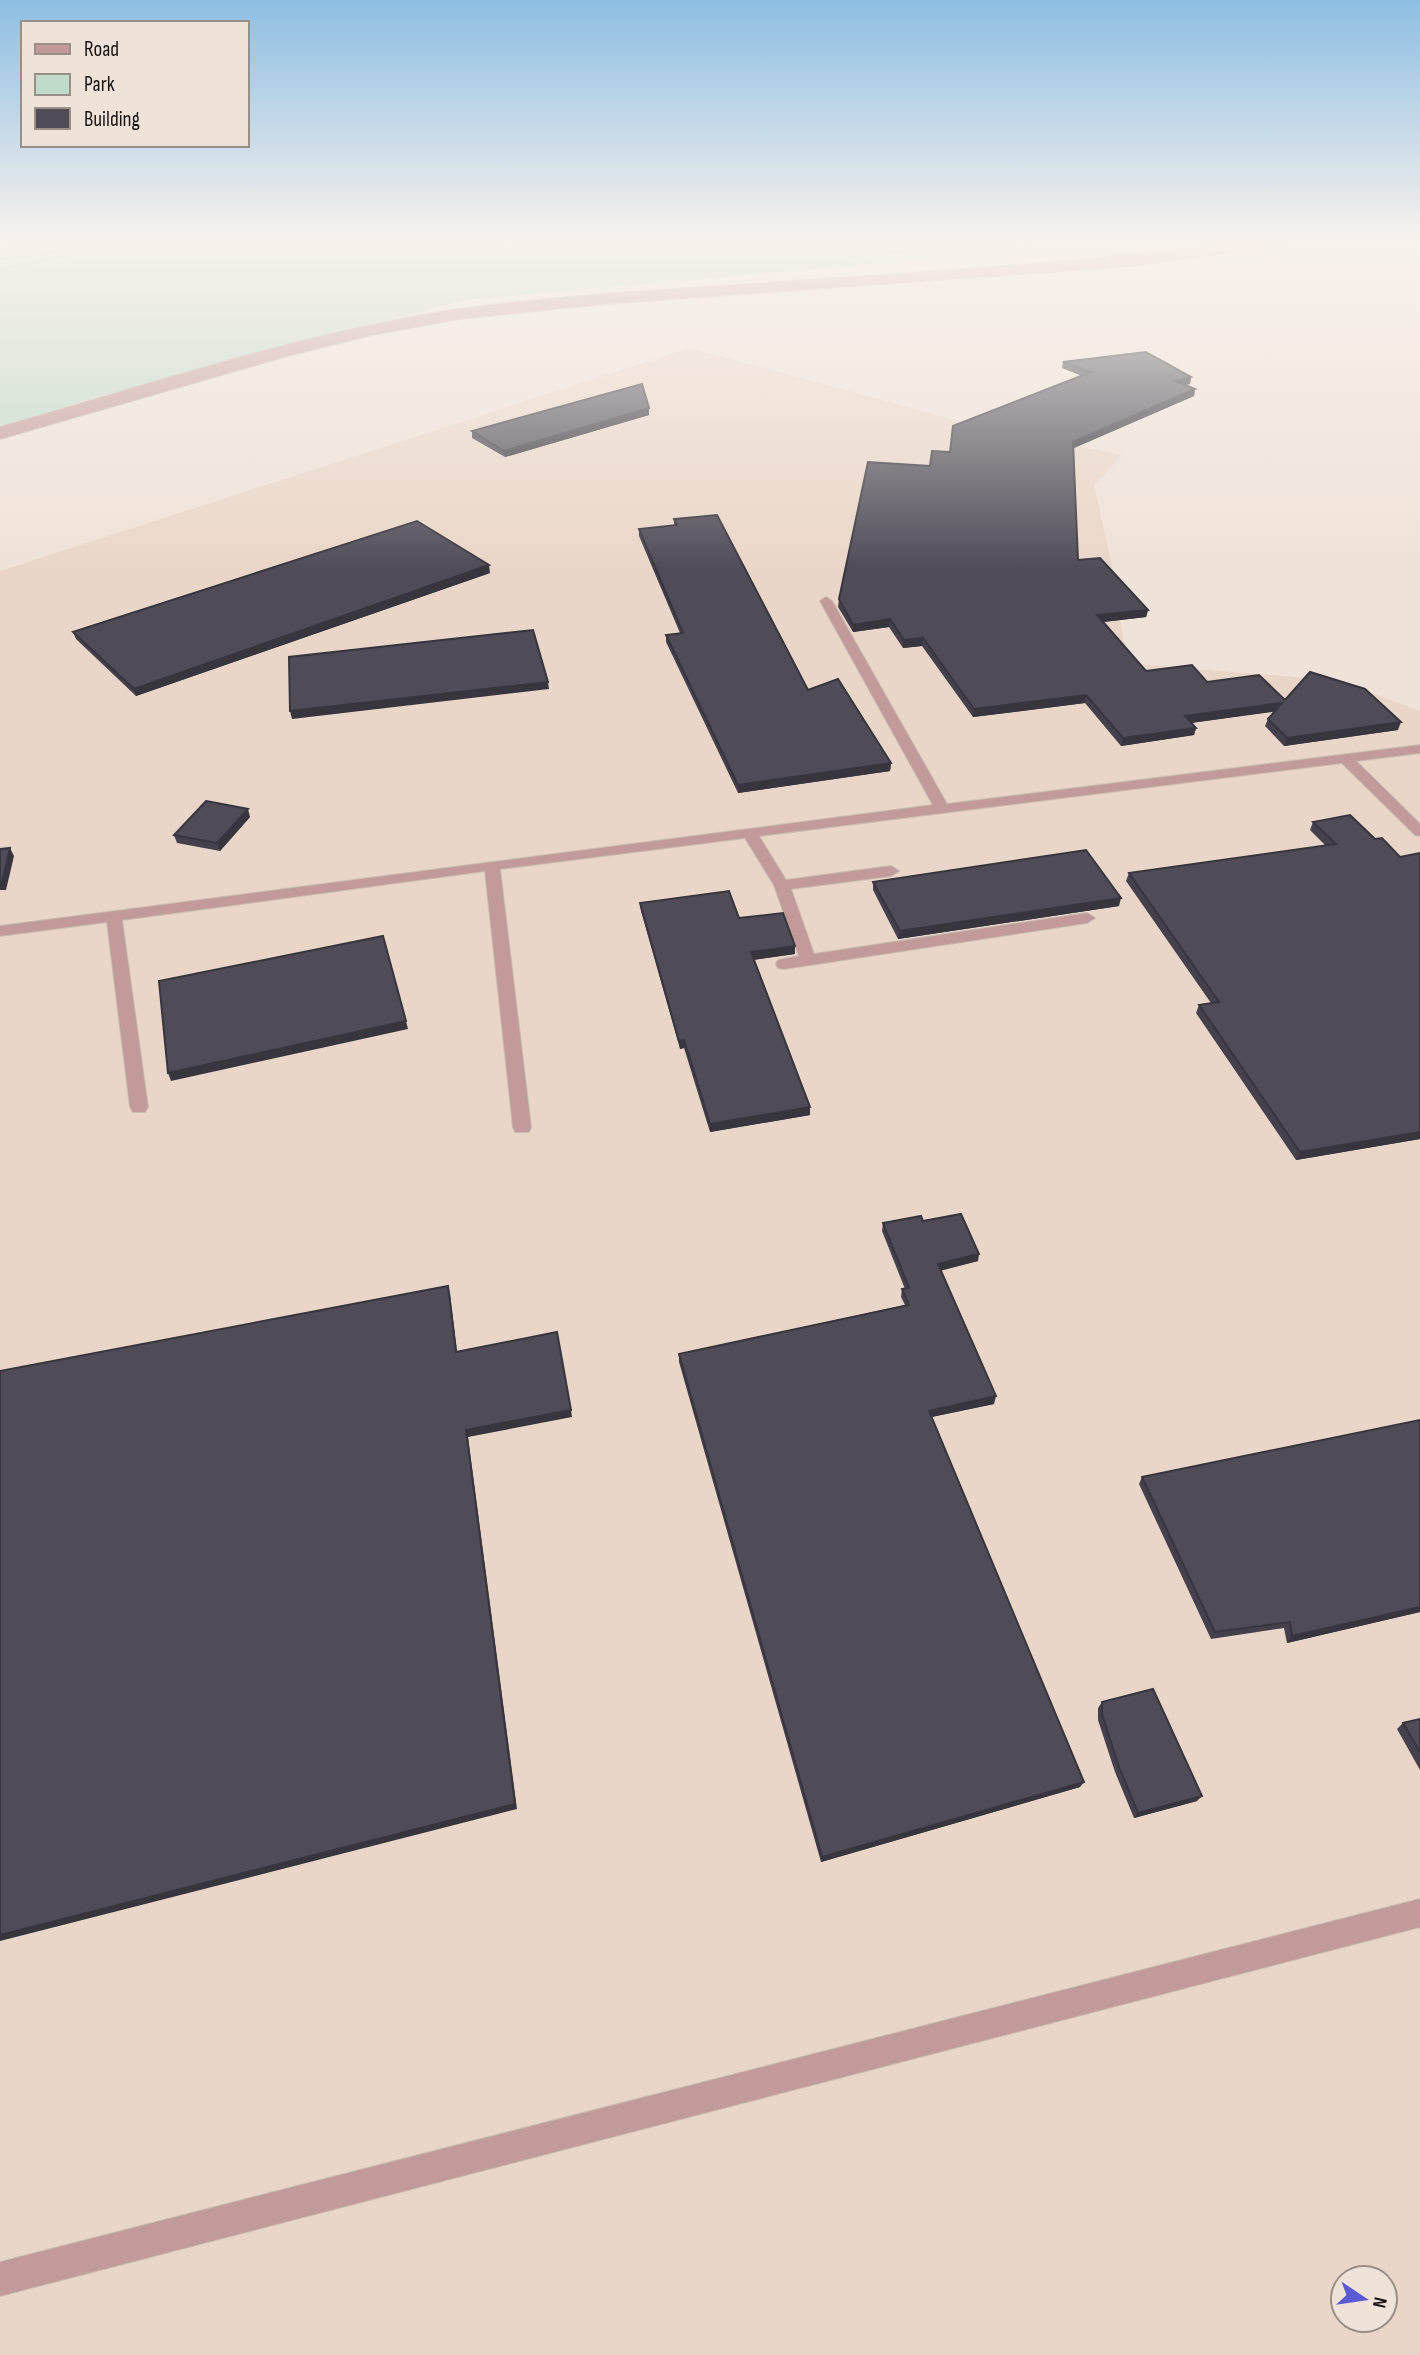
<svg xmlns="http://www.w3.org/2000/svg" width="1420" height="2355" viewBox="0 0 1420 2355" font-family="'Sofia Sans Condensed',sans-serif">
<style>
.built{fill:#ead6c8;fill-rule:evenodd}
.green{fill:#c0dbca}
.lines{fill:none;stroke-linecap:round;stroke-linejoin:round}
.service-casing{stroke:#c8bdb4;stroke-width:2}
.minor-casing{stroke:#c8bdb4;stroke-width:2}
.path{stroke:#aaa098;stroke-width:2;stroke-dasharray:2 2.5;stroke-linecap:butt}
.service{fill:#c29a9a;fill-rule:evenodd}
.minor{fill:#c29a9a;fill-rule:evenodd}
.wall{fill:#44414c}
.shaded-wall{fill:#37353e}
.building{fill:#4f4c58;stroke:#37353e;stroke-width:2}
</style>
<rect width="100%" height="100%" fill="#efe2d8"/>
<!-- built -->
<path class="built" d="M690,348L973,425L1122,455L1094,486L1113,570L1127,663L1340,681L1420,711V2355H0V571ZM1343,2278H1385V2320H1343Z"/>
<!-- green -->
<path class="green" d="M8,240H1100L873,264L465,300L93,398L0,427V243Z"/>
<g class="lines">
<defs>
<g id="service">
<path d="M826,597L832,601L947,804L1420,745V753L1356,761L1420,824V836L1415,835L1342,763L759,836L786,880L891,866L899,871L891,876L791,889L814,954L1087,913L1095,918L1087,923L784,969L778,968L776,964L778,960L799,956L774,885L745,838L500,869L531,1127L529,1132H515L513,1127L485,871L122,920L148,1107L145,1112H133L130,1107L107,922L0,936V926L933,805L820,601Z"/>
<path d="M1420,1899V1927L0,2296V2262Z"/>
</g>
<path id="minor" d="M1256,240H1297L1290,244L1134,266L605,304L459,319L368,336L284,357L0,439V427C151,384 303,332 459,309C545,297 633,292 720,286C899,273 1078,264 1256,240Z"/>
</defs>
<!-- service casing -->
<use href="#service" class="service-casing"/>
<!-- minor casing -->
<use href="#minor" class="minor-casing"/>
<!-- path -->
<g class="path">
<path d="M1043,242L1059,240"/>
<path d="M848,257L1017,240"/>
<path d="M0,259L86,248"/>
<path d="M0,269L110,247L125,240"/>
</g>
<!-- service -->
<use href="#service" class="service"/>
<!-- minor -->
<use href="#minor" class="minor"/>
</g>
<!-- wall -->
<g class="wall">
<path d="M1063,362L1191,377L1190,384L1185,385L1195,389L1194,396L1073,448L1078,560L1148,610L1146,617L1103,622L1146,671L1207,682L1285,700L1398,730L1284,746L1265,726L1268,719L1275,711L1191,723L1196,728L1194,735L1121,746L1085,703L973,717L922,646L903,648L889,627L853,632L838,607L839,599L930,466L950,452L1082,376L1062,368Z"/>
<path d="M649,408V415L505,457L472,438V431Z"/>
<path d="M674,519L808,690L891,763L890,771L738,793L666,642V635L680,633L639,536V529L674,525Z"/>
<path d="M490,573L136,696L76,639L73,632Z"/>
<path d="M1350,815L1420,1139L1296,1160L1196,1013L1199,1005L1211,1003L1126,881L1129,873L1326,846L1310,830L1313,822Z"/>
<path d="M250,817L220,851L177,843L174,835Z"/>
<path d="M873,882L1119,906L898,939L873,890Z"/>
<path d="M640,903L739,918L795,954L754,960L810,1107V1115L710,1132L684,1048L680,1049L641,911Z"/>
<path d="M923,1221L978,1261L941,1270L994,1404L931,1417L1080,1787L821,1862L679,1362V1354L905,1305L901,1297L902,1289H905L882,1231L883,1223Z"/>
<path d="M1420,1420V1612L1287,1643L1284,1628L1211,1639L1139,1484L1142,1477Z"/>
<path d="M1102,1702L1197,1801L1134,1818L1115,1772L1098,1720V1708Z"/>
<path d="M1420,1719V1770L1397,1729L1403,1723Z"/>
</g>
<!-- shaded-wall -->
<g class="shaded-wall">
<path d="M1191,377L1190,384L1174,387L1175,381Z"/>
<path d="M1195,389L1194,396L1072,449L1073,442Z"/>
<path d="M649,408V415L505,457L504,451Z"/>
<path d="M489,565L490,573L136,696L134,689Z"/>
<path d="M1148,610L1146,617L1095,623L1097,615Z"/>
<path d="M890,619L889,627L853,632V625Z"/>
<path d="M923,638L922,646L903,648L904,640Z"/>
<path d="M548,682L549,689L292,719L290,711Z"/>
<path d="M1086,695L1085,703L973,717L974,709Z"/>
<path d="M1282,703L1279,711L1183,724L1185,716Z"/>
<path d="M1401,722L1398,730L1284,746L1287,738Z"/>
<path d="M1196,728L1194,735L1121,746L1123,738Z"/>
<path d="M891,763L890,771L738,793V785Z"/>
<path d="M248,809L250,817L220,851L217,843Z"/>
<path d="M10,848L14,856L6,890H0V882Z"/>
<path d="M1121,898L1119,906L898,939L900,931Z"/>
<path d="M795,946V954L751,960V952Z"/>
<path d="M406,1021L408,1029L171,1081L168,1073Z"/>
<path d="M684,1040V1048L680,1049L679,1041Z"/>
<path d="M810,1107V1115L710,1132V1124Z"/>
<path d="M1420,1132V1139L1296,1160L1300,1152Z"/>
<path d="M979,1254L978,1261L936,1272L938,1264Z"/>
<path d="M448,1286L450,1293L458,1359L456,1352Z"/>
<path d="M996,1396L994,1404L927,1418L929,1411Z"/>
<path d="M571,1410L572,1417L468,1437L517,1809L0,1941V1935L466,1430Z"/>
<path d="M1420,1607V1612L1287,1643L1292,1636Z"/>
<path d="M1084,1782L1080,1787L821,1862L822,1857Z"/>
<path d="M1202,1796L1197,1801L1134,1818L1138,1813Z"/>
</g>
<!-- building -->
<g class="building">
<path d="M1146,352L1191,377L1175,381L1195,389L1073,442L1078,560L1100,558L1148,610L1097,615L1146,671L1192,665L1207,682L1259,675L1285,700L1310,672L1365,689L1401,722L1287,738L1268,719L1282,703L1185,716L1196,728L1123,738L1086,695L974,709L923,638L904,640L890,619L853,625L839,599L868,462L930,466L932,451L950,452L953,426L1091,372L1063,362Z"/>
<path d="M642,384L649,408L504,451L472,431Z"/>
<path d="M717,515L808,690L838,679L891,763L738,785L666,635L683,633L639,529L677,525L674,519Z"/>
<path d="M417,521L489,565L134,689L73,632Z"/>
<path d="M533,630L548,682L290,711L289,657Z"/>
<path d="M206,801L248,809L217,843L174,835Z"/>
<path d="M1350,815L1375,839L1382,838L1400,857L1420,853V1132L1300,1152L1199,1005L1219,1002L1129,873L1336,844L1313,822Z"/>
<path d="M10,848L2,882H0V849Z"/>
<path d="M1086,850L1121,898L900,931L873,882Z"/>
<path d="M729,891L739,918L783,913L795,946L751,952L810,1107L710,1124L684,1040L679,1041L640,903Z"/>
<path d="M383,936L406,1021L168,1073L159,981Z"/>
<path d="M961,1214L979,1254L938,1264L996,1396L929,1411L1084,1782L822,1857L679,1354L909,1305L902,1289L909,1288L883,1223L921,1216L923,1221Z"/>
<path d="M448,1286L456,1352L557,1332L571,1410L466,1430L515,1804L0,1935V1371Z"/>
<path d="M1420,1420V1607L1292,1636L1290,1622L1215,1632L1142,1477Z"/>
<path d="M1153,1689L1202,1796L1138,1813L1119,1767L1102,1714V1702Z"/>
<path d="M1420,1719V1752L1403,1723Z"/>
</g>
<!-- sky -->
<linearGradient id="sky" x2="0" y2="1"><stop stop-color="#8dbee2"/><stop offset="0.42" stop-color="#f8f2ed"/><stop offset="1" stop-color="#f8f2ed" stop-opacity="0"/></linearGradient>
<rect width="1420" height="570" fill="url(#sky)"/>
<!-- legend -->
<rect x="21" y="21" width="228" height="126" fill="#efe2d8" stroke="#998f88" stroke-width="2"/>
<rect x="35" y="44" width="35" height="10" fill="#c29a9a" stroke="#998f88" stroke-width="2"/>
<text x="84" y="56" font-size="21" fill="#181310">Road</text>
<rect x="35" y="74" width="35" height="21" fill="#c0dbca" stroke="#998f88" stroke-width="2"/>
<text x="84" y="91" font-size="21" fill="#181310">Park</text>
<rect x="35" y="108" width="35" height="21" fill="#4f4c58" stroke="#998f88" stroke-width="2"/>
<text x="84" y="126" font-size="21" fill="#181310">Building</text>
<!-- north arrow -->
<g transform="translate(1364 2299) rotate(103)"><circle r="33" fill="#efe2d8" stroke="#998f88" stroke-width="2"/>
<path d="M0-5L12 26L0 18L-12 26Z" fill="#5c5ad2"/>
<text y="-10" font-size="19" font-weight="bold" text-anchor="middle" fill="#181310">N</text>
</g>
</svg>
